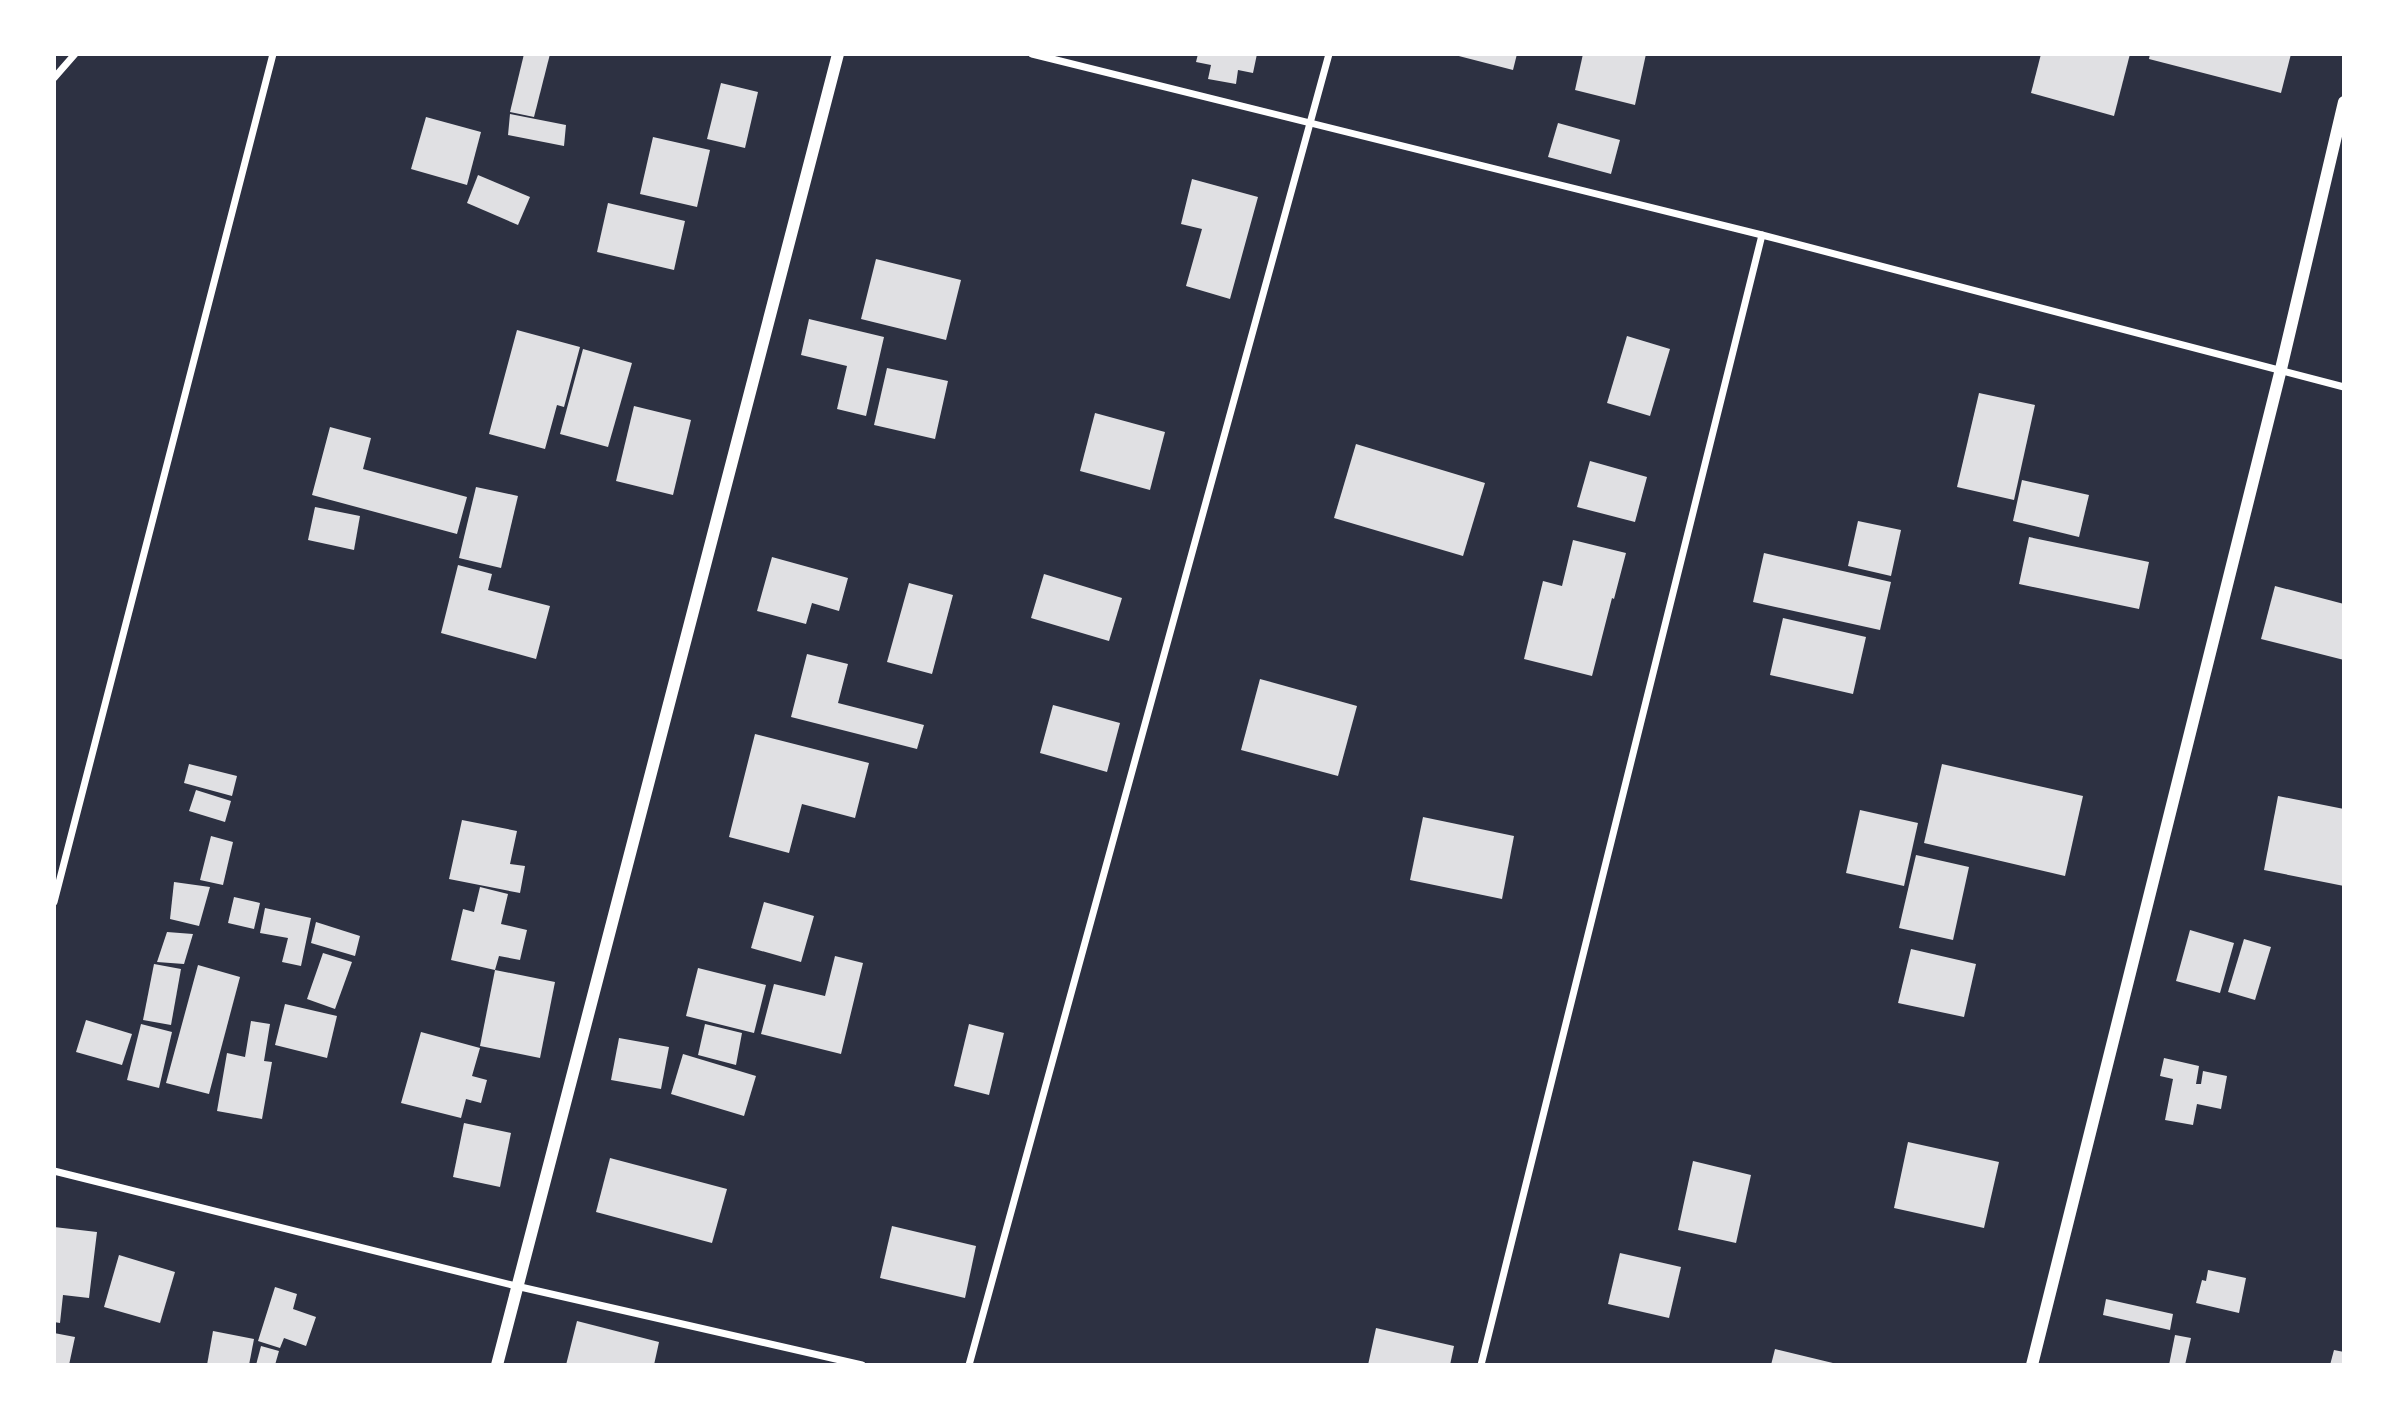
<svg xmlns="http://www.w3.org/2000/svg" width="2398" height="1419" viewBox="0 0 2398 1419" font-family="'Asap Condensed',sans-serif">
<style>
.building{fill:#e0e0e3}
.lines{fill:none;stroke-linecap:round;stroke-linejoin:round}
.minor{stroke:#fff;stroke-width:7}
.tertiary{stroke:#fff;stroke-width:12}
</style>
<rect width="100%" height="100%" fill="#2d3142"/>
<!-- building -->
<g class="building">
<path d="M524,54H550L534,117L510,112Z"/>
<path d="M1198,54H1257L1253,73L1238,70L1236,84L1208,79L1211,65L1196,62Z"/>
<path d="M1451,54H1517L1513,70Z"/>
<path d="M1583,54H1646L1635,105L1575,90Z"/>
<path d="M2041,54H2130L2114,116L2031,93Z"/>
<path d="M2150,54H2291L2281,93L2149,59Z"/>
<path d="M721,83L758,92L745,148L707,139Z"/>
<path d="M510,114L566,125L564,146L508,135Z"/>
<path d="M426,117L481,132L467,185L411,169Z"/>
<path d="M1558,123L1620,140L1611,174L1548,157Z"/>
<path d="M653,137L710,150L697,207L640,194Z"/>
<path d="M478,175L530,197L518,225L467,203Z"/>
<path d="M1192,179L1258,197L1230,299L1186,286L1202,229L1181,224Z"/>
<path d="M608,203L685,221L674,270L597,252Z"/>
<path d="M876,259L961,280L946,340L861,319Z"/>
<path d="M809,319L884,337L866,416L837,409L847,366L801,355Z"/>
<path d="M517,330L580,347L564,407L557,405L545,449L489,434Z"/>
<path d="M1627,336L1670,349L1650,416L1607,403Z"/>
<path d="M583,349L632,363L608,447L560,434Z"/>
<path d="M887,368L948,381L935,439L874,425Z"/>
<path d="M1979,393L2035,405L2014,500L1957,487Z"/>
<path d="M634,406L691,420L673,495L616,481Z"/>
<path d="M1095,413L1165,432L1150,490L1080,471Z"/>
<path d="M330,427L371,438L363,469L467,497L457,534L312,495Z"/>
<path d="M1356,444L1485,483L1463,556L1334,518Z"/>
<path d="M1590,461L1647,477L1635,522L1577,507Z"/>
<path d="M2022,480L2089,495L2079,537L2013,521Z"/>
<path d="M476,487L518,496L501,568L459,558Z"/>
<path d="M315,507L360,516L354,550L308,540Z"/>
<path d="M1858,521L1901,530L1891,576L1848,566Z"/>
<path d="M2029,537L2149,562L2139,609L2019,584Z"/>
<path d="M1573,540L1626,553L1614,599L1612,598L1592,676L1524,659L1543,581L1562,586Z"/>
<path d="M1764,553L1891,582L1880,630L1753,602Z"/>
<path d="M772,557L848,578L839,611L812,603L806,624L757,611Z"/>
<path d="M458,565L492,574L488,590L550,606L536,659L441,633Z"/>
<path d="M1044,574L1122,598L1109,641L1031,618Z"/>
<path d="M909,583L953,595L932,674L887,662Z"/>
<path d="M2275,586L2344,604V660L2261,639Z"/>
<path d="M1783,618L1866,637L1853,694L1770,675Z"/>
<path d="M807,654L848,664L838,703L924,725L917,749L791,717Z"/>
<path d="M1260,679L1357,706L1338,776L1241,750Z"/>
<path d="M1053,705L1120,723L1107,772L1040,753Z"/>
<path d="M755,734L869,763L855,818L802,804L789,853L729,837Z"/>
<path d="M189,764L237,776L232,796L184,783Z"/>
<path d="M1942,764L2083,796L2065,876L1924,843Z"/>
<path d="M196,790L231,801L225,822L189,811Z"/>
<path d="M2278,796L2344,809V886L2264,870Z"/>
<path d="M1860,810L1918,823L1904,886L1846,873Z"/>
<path d="M1423,817L1514,836L1502,899L1410,880Z"/>
<path d="M462,820L517,831L510,864L525,866L520,893L449,879Z"/>
<path d="M211,836L233,842L223,885L200,880Z"/>
<path d="M1916,855L1969,867L1953,940L1899,928Z"/>
<path d="M174,882L210,887L199,926L170,919Z"/>
<path d="M480,887L508,894L501,924L527,930L520,960L499,956L495,970L451,960L463,909L474,912Z"/>
<path d="M234,897L260,903L254,929L228,923Z"/>
<path d="M764,902L814,916L801,962L751,948Z"/>
<path d="M265,908L311,918L301,966L282,962L288,938L260,933Z"/>
<path d="M316,922L360,936L355,956L311,943Z"/>
<path d="M2190,930L2234,943L2220,993L2176,981Z"/>
<path d="M167,932L193,934L184,964L157,962Z"/>
<path d="M2244,939L2271,947L2255,1000L2228,992Z"/>
<path d="M1911,949L1976,964L1964,1017L1898,1003Z"/>
<path d="M323,953L352,962L335,1009L307,999Z"/>
<path d="M835,956L863,963L841,1054L761,1034L774,984L825,996Z"/>
<path d="M154,964L181,969L171,1025L143,1020Z"/>
<path d="M198,965L240,977L209,1094L166,1083Z"/>
<path d="M698,968L766,985L754,1033L686,1016Z"/>
<path d="M495,970L555,982L540,1058L480,1046Z"/>
<path d="M285,1004L337,1016L327,1058L275,1045Z"/>
<path d="M86,1020L132,1034L122,1065L76,1052Z"/>
<path d="M251,1021L270,1024L264,1061L272,1062L262,1119L217,1111L227,1053L245,1057Z"/>
<path d="M141,1024L172,1032L159,1088L127,1080Z"/>
<path d="M705,1024L742,1033L736,1065L698,1055Z"/>
<path d="M969,1024L1004,1033L989,1095L954,1086Z"/>
<path d="M421,1032L480,1048L472,1076L487,1080L481,1103L466,1099L461,1118L401,1103Z"/>
<path d="M619,1038L669,1047L661,1089L611,1080Z"/>
<path d="M683,1054L756,1076L744,1116L671,1094Z"/>
<path d="M2164,1058L2199,1066L2196,1084H2201L2203,1071L2227,1076L2221,1109L2197,1104L2193,1125L2165,1120L2173,1079L2160,1076Z"/>
<path d="M464,1123L511,1133L500,1187L453,1177Z"/>
<path d="M1908,1142L1999,1162L1984,1228L1894,1208Z"/>
<path d="M610,1158L727,1189L712,1243L596,1212Z"/>
<path d="M1693,1161L1751,1175L1736,1243L1678,1230Z"/>
<path d="M892,1226L976,1246L965,1298L880,1278Z"/>
<path d="M54,1227L97,1232L89,1298L63,1295L60,1323L54,1322Z"/>
<path d="M1620,1253L1681,1267L1669,1318L1608,1304Z"/>
<path d="M119,1255L175,1272L160,1323L104,1307Z"/>
<path d="M2208,1270L2246,1278L2239,1313L2196,1303L2202,1280L2206,1281Z"/>
<path d="M275,1287L297,1294L293,1309L316,1317L306,1346L284,1338L280,1348L258,1341Z"/>
<path d="M2106,1299L2173,1314L2170,1330L2103,1315Z"/>
<path d="M577,1321L659,1342L654,1365H566Z"/>
<path d="M1376,1328L1454,1346L1450,1365H1368Z"/>
<path d="M213,1331L254,1339L249,1365H207Z"/>
<path d="M54,1333L75,1337L69,1365H54Z"/>
<path d="M2175,1335L2191,1338L2185,1365H2169Z"/>
<path d="M261,1346L279,1351L275,1365H256Z"/>
<path d="M1775,1349L1837,1364V1365H1771Z"/>
<path d="M2334,1350L2344,1352V1365H2330Z"/>
</g>
<g class="lines">
<!-- minor -->
<g class="minor">
<path d="M1032,54L1762,235L2344,387"/>
<path d="M54,78L75,54"/>
<path d="M54,902L273,54"/>
<path d="M54,1171L516,1286L862,1365"/>
<path d="M969,1365L1329,54"/>
<path d="M1481,1365L1762,235"/>
</g>
<!-- tertiary -->
<g class="tertiary">
<path d="M497,1365L838,54"/>
<path d="M2032,1365L2281,369L2344,102"/>
</g>
</g>
<!-- border -->
<rect width="2398" height="1419" fill="none" stroke="#ffffff" stroke-width="112"/>
</svg>
